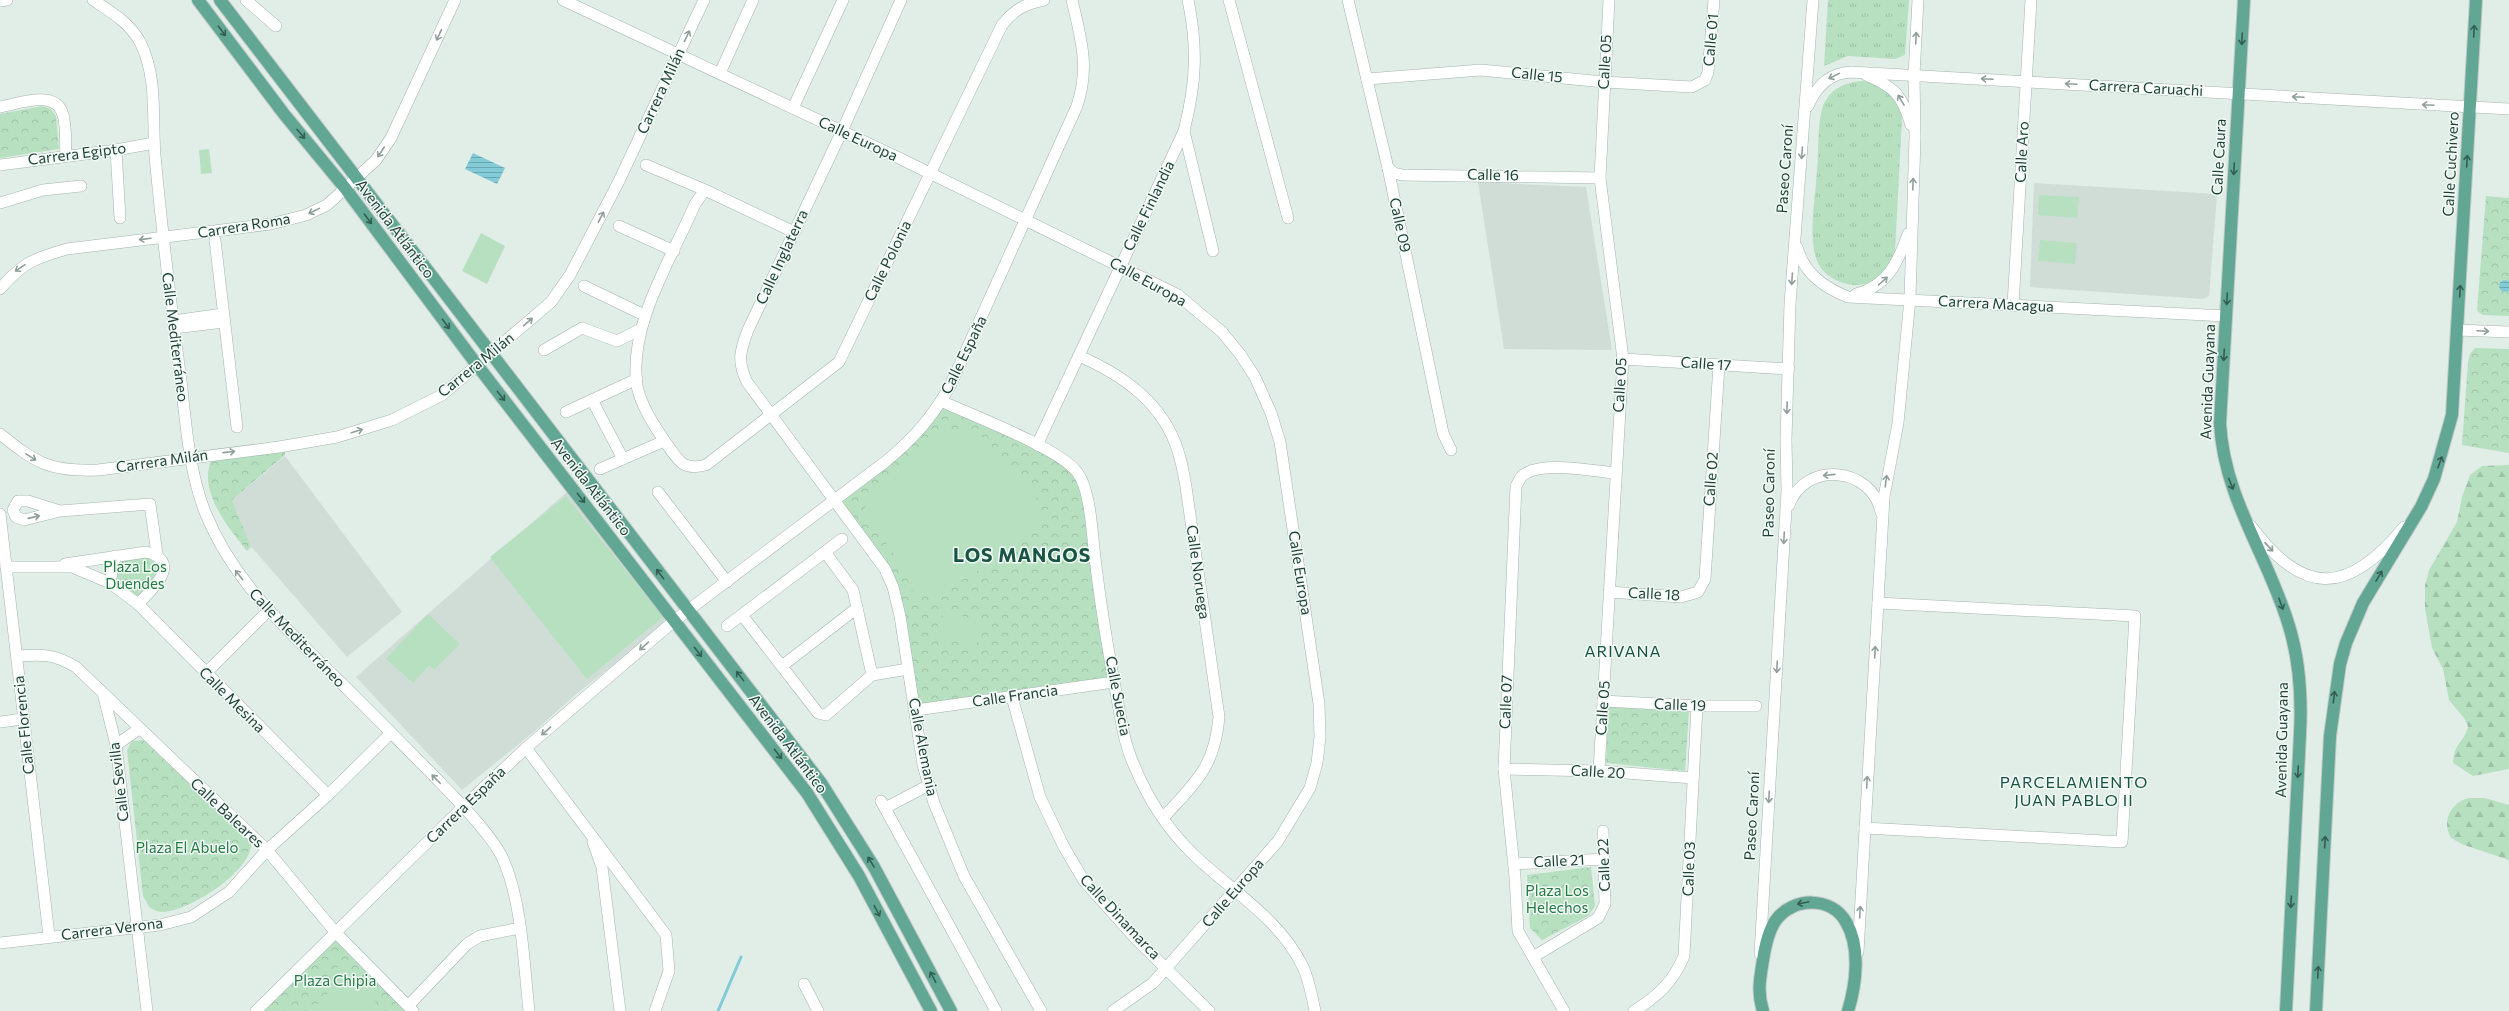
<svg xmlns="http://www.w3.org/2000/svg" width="2509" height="1011" viewBox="0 0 2509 1011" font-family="Commissioner,sans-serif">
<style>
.built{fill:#cfddd6}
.grass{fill:url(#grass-tufts)}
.forest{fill:url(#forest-firs)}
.park{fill:url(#park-crowns)}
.pitch{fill:#b7e0c1}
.water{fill:url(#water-rules)}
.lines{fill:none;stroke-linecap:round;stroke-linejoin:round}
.stream{stroke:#83ccd7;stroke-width:3}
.minor-casing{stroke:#a3b5ae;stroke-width:12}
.major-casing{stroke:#c0c9c7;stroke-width:14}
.minor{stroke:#fff;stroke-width:11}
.major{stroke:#61a793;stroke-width:12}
.oneway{stroke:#335e52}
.oneway2{stroke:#8f9f9a}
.labels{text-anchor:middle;stroke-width:3;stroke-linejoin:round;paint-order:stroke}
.street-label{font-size:15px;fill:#1f3f36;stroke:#f1f9f5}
.park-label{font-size:15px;fill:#257a44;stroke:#f1f9f5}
.neighbourhood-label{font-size:16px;letter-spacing:1px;fill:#195344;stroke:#f1f9f5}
.district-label{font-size:19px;font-weight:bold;letter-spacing:1px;fill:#195344;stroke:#f1f9f5}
</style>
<defs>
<pattern id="grass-tufts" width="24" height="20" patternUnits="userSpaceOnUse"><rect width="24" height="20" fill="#b7e0c1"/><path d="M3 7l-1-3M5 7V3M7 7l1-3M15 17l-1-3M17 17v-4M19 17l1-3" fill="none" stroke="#9dc1a6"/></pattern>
<pattern id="forest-firs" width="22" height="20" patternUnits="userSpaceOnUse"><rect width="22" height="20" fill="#b7e0c1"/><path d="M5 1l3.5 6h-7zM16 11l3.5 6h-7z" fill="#9dc1a6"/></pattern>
<pattern id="park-crowns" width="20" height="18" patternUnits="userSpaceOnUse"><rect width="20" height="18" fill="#b7e0c1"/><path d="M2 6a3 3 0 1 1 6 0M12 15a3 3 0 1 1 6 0" fill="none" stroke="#9dc1a6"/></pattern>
<pattern id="water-rules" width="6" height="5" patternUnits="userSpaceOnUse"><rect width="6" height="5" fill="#83ccd7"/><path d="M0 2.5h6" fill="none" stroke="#6ba7af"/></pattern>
</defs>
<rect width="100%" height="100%" fill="#e1ede7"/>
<!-- built -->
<g class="built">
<path d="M1478,182L1586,187L1612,350L1504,349Z"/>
<path d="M2034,183L2217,194L2209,296L2203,299L2030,287Z"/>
<path d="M285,456L402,612L347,657L249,544L232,500Z"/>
<path d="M568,491L664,614V625L575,695L536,730L462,790L356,677Z"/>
</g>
<!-- grass -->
<g class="grass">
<path d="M1828,0H1909L1905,55L1895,59L1848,56L1824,66Z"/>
<path d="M1863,81C1882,84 1900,98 1902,118L1895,251C1888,268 1877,285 1857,285C1840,285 1821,275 1816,258C1808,235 1816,194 1817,170C1819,150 1817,128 1822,109C1828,90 1844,82 1863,81Z"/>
</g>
<!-- forest -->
<g class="forest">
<path d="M2509,465V769L2473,776L2453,763C2454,742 2465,742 2468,726L2464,718L2449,700L2443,669L2432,648L2425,608V585L2429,570L2457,522L2462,497L2470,475L2482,466Z"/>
<path d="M2469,798H2485L2509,805V860L2464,845L2451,838C2441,821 2451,802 2469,798Z"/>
</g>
<!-- park -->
<g class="park">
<path d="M42,106L51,109L56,116L59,149L0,158V114Z"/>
<path d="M2486,196L2509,198V316L2483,315L2477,311Z"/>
<path d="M2475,348L2509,349V453L2462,445L2468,362L2470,354Z"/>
<path d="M941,401L1037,445L1077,472L1114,682L916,710L893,587L833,501L885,462Z"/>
<path d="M285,446V455L232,500L251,547L247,551C228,527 197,491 212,458Z"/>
<path d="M146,556C171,571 150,585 135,598L115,582L122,561Z"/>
<path d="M1608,706L1689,711L1685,771L1606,763Z"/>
<path d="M143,740L251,841C255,870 187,913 161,912C158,912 153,909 150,908L143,896L127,750L132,741Z"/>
<path d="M1591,867L1595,906L1588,916L1542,940L1530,928L1527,875Z"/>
<path d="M335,939L406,1011H262Z"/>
</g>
<!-- pitch -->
<g class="pitch">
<path d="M209,149L212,173L201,174L199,150Z"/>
<path d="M2039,195L2079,197L2077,218L2038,215Z"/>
<path d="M481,233L505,246L487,284L462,271Z"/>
<path d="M2040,240L2077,243L2075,264L2038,261Z"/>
<path d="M954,429L978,433L1013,467L1041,505L1035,532C1006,551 949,598 914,594L902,565L871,523L865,507L871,491L938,432Z"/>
<path d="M566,496L663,617L587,679L490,557Z"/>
<path d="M946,609L984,626L974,649L935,633Z"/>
<path d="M428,614L460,644L434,670L429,665L413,683L386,659Z"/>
<path d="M341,964L377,1004L369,1011H348L322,981Z"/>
<path d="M328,993L346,1011H315L313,1009Z"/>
</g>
<!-- water -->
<g class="water">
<path d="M473,153L505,168L497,184L465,169Z"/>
<circle cx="2505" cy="286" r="6"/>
</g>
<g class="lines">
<!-- stream -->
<path class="stream" d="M718,1011L741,957"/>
<defs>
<g id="minor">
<path d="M93,0C111,12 129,22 140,42C158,77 152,119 155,156C162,231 171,306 181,381C186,424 189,471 205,512C232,579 282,625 333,675C366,707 398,740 431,773C452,795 489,831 502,857C522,899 524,965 529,1011"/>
<path d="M246,0L276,26"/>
<path d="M563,0L899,158L1178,295L1222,332L1240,354L1255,377L1271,413L1280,442L1319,704L1320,737L1317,763L1310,788L1278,841L1153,983L1113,1011"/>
<path d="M901,0L842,131L748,330C740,351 737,361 747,382L885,569L893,587L900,616L923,765L934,803L964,876L1041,1011"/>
<path d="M1229,0L1288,218"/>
<path d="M1348,0L1388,168L1443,433L1451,450"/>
<path d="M0,1L7,0"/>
<path d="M720,73L753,0"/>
<path d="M1866,75C1895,87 1902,95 1911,125"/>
<path d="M1367,79L1481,70L1604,82L1692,87L1705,80L1708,72L1714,0"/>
<path d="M1808,106C1816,87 1829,73 1851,72L2509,109"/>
<path d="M0,107C17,104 54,90 62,112C67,124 65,142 66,155"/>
<path d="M793,108L843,0"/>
<path d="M1184,131L1213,251"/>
<path d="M116,150L120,218"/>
<path d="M0,165L116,150L154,143"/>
<path d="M646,165L705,190"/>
<path d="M1388,168L1394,173L1402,175L1600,178"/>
<path d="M0,203L43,190L81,186"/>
<path d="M619,226L674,251"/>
<path d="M794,232L705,190L695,204C672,258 628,325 637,386C641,406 655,427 666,443C679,461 682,471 706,465L839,362L1002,25C1014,10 1024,4 1044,0"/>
<path d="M215,240L237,427"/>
<path d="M1797,247C1804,273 1823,287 1848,297L2226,316"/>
<path d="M584,286L644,315"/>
<path d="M0,289C22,263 35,258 67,249L271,224L306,215L327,205L376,160L391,138L455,0"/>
<path d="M1856,294C1888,286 1898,262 1908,234"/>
<path d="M2013,305L2031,0"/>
<path d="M173,321L223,314"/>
<path d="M174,328L224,322"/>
<path d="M2457,330L2509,332"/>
<path d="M544,350L582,328L617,341L641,329"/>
<path d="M1079,356C1123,375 1163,403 1178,451C1182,463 1184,476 1186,487L1219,717C1215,767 1195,783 1163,818"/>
<path d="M1623,359L1789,369"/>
<path d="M592,400L623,459"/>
<path d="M941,401C971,415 1059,448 1077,472C1091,490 1092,535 1095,558C1100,601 1107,644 1115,687C1120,713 1123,741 1134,765C1147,797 1167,828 1191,852C1228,889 1279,917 1303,967C1309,980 1312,996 1315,1011"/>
<path d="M566,412L637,379"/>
<path d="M0,434C36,463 50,472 98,470L279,447L337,437L392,420L442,395L551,302L570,275L618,183L704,0"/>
<path d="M1037,445L1184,131C1196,84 1198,48 1188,0"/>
<path d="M600,469L664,441"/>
<path d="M658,492L727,582"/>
<path d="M1789,505C1805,461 1871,466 1881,512"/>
<path d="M60,511L28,501H18L13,510L16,517L24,520L60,511L150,504L157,554"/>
<path d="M0,514L49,936"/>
<path d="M2251,526C2304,598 2349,594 2404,527"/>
<path d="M825,552L853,590L872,675"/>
<path d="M65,564L146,552C183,561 153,589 138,604"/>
<path d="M6,567H72L110,583L138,604L328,795"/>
<path d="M110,583L115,556"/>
<path d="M1609,592L1681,597L1698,592L1705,579L1719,365"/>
<path d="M742,615L818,713L826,715L872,675L908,669"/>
<path d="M727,626L842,539"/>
<path d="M17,656C42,654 54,654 76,667L267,850L336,933L413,1011"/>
<path d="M782,666L857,608"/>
<path d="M205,674L268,611"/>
<path d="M104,697L116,745L147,1011"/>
<path d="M1012,697L1040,797L1064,847L1084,881L1137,940L1209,1011"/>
<path d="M1603,701L1697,706H1756"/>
<path d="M916,710L1114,682"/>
<path d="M0,722L23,719"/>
<path d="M116,745L139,729"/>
<path d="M526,748L666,935L669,971L655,1011"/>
<path d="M1504,769L1599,771L1693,778"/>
<path d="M1599,771L1623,359L1600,178L1609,0"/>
<path d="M881,801L996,1011"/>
<path d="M885,808L929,785"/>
<path d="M1865,828L2122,842L2135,616L1878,603"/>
<path d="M593,842L602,867L620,1011"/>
<path d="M1514,864L1604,859"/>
<path d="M0,943L160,925L191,917L229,892L267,850L328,795L391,733"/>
<path d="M1858,952L1884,497L1898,423L1910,299L1915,137L1914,75L1918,0"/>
<path d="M1760,954L1787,491L1786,439L1790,304L1813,0"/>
<path d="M1533,957L1598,918L1605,904L1603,831"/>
<path d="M804,984L818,1011"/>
<path d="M409,1005L467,944L480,936L520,928"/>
<path d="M256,1011L463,807L526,748L674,621L885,462C914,438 931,419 950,386L1077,106C1090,67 1081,39 1072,0"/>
<path d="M1564,1011L1518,931L1515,877L1504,769L1516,486C1518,483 1520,478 1522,476C1539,460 1593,471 1615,473"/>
<path d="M1634,1011C1658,996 1673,982 1684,956L1697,706"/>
</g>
<g id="major">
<path d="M198,0L284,114L345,188L477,365L807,793L859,876L931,1011"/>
<path d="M220,0L821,783L874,867L951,1011"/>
<path d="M2244,0L2220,423C2224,499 2268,555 2289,626C2300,662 2302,696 2300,734L2286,1011"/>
<path d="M1763,1011C1757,993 1760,978 1763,960C1765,947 1768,931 1776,920C1793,897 1831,896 1846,922C1861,947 1856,985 1848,1011"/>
<path d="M2316,1011L2330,736L2340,664L2346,643L2363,603L2421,507L2434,479L2452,415L2476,0"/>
</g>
</defs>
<!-- minor casing -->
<use href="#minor" class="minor-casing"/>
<!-- major casing -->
<use href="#major" class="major-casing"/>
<!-- minor -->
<use href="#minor" class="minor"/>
<!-- major -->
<use href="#major" class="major"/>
</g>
<!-- one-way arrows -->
<defs><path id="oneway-shaft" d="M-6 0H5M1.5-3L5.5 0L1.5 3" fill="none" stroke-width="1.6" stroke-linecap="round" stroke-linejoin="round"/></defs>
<g class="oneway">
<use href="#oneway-shaft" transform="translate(222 31) rotate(53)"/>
<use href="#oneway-shaft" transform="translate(2474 31) rotate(-87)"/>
<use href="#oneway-shaft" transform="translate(2242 39) rotate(93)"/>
<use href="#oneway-shaft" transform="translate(301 134) rotate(50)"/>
<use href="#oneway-shaft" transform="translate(2467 161) rotate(-87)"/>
<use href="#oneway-shaft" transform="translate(2234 169) rotate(93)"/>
<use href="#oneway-shaft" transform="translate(368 219) rotate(53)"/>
<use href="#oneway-shaft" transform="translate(2460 291) rotate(-87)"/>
<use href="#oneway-shaft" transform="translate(2227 299) rotate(93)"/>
<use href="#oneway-shaft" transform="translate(446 324) rotate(53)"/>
<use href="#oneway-shaft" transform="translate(2224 355) rotate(93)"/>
<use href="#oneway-shaft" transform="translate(501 396) rotate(52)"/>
<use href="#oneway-shaft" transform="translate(2440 462) rotate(-70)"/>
<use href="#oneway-shaft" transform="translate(2231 484) rotate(68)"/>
<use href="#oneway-shaft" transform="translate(581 498) rotate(52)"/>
<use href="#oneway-shaft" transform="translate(660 574) rotate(-127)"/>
<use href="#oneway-shaft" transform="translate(2379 576) rotate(-59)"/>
<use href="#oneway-shaft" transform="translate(2281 604) rotate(70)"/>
<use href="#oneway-shaft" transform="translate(698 652) rotate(52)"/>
<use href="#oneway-shaft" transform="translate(740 676) rotate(-128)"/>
<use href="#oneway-shaft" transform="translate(2334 697) rotate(-83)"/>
<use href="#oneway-shaft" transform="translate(778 754) rotate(53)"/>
<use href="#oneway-shaft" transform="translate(2298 772) rotate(93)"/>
<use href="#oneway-shaft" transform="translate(2325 842) rotate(-87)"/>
<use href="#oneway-shaft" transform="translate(871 862) rotate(-122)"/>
<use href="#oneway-shaft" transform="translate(2291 902) rotate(93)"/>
<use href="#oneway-shaft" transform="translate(1803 903) rotate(168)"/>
<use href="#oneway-shaft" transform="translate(877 911) rotate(62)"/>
<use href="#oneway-shaft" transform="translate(2318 972) rotate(-87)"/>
<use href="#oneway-shaft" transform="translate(933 977) rotate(-118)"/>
</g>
<g class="oneway2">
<use href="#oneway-shaft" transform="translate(439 35) rotate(115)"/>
<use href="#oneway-shaft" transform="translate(687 36) rotate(-65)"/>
<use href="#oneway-shaft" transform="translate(1916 38) rotate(-87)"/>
<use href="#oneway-shaft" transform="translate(1834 76) rotate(154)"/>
<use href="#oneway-shaft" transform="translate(1987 79) rotate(-177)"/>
<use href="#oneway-shaft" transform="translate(2071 84) rotate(-177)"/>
<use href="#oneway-shaft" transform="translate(2298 97) rotate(-177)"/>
<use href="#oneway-shaft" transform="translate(1901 100) rotate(-120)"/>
<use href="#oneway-shaft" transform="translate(2428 105) rotate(-177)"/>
<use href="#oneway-shaft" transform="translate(381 152) rotate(123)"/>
<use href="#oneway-shaft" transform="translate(1802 153) rotate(94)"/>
<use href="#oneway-shaft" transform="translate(1913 184) rotate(-88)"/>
<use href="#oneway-shaft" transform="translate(314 211) rotate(154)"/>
<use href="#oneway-shaft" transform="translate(601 217) rotate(-63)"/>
<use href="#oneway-shaft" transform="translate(145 239) rotate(173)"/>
<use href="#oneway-shaft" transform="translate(20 268) rotate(146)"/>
<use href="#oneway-shaft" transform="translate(1792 279) rotate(94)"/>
<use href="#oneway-shaft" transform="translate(1883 281) rotate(-42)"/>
<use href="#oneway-shaft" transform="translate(528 322) rotate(-41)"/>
<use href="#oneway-shaft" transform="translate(2483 331) rotate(3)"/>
<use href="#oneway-shaft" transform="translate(1787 408) rotate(92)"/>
<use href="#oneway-shaft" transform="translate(357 431) rotate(-17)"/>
<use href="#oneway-shaft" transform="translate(229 452) rotate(-6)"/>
<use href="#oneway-shaft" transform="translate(31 457) rotate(31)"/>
<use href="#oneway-shaft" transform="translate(1829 475) rotate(174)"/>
<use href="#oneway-shaft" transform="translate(1886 481) rotate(-82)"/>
<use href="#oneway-shaft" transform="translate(34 517) rotate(-13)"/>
<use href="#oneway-shaft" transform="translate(1784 538) rotate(93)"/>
<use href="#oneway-shaft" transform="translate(2269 547) rotate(47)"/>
<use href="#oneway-shaft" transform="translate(239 575) rotate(-128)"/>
<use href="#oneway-shaft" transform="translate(644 646) rotate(139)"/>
<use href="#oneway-shaft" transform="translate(1875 652) rotate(-87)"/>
<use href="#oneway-shaft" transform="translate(1777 667) rotate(93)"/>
<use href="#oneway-shaft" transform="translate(546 731) rotate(139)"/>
<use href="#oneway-shaft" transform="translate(436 779) rotate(-134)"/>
<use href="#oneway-shaft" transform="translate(1867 782) rotate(-87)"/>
<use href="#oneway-shaft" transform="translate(1769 797) rotate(93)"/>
<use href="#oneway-shaft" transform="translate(1860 912) rotate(-87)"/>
</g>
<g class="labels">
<!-- street labels -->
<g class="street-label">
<text transform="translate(1711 40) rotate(-85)" y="5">Calle 01</text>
<text transform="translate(1605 62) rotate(-87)" y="5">Calle 05</text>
<text transform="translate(1537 75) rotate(6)" y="5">Calle 15</text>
<text transform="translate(2146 88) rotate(3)" y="5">Carrera Caruachi</text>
<text transform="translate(661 91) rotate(-65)" y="5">Carrera Milán</text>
<text transform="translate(858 139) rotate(25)" y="5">Calle Europa</text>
<text transform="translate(2022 152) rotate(-87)" y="5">Calle Aro</text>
<text transform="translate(77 154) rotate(-7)" y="5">Carrera Egipto</text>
<text transform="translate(2219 157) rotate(-87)" y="5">Calle Caura</text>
<text transform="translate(2451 164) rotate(-87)" y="5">Calle Cuchivero</text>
<text transform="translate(1785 169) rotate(-86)" y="5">Paseo Caroní</text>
<text transform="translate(1493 175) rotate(1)" y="5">Calle 16</text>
<text transform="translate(1149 206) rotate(-64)" y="5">Calle Finlandia</text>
<text transform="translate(1400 225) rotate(78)" y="5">Calle 09</text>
<text transform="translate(244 226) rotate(-9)" y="5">Carrera Roma</text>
<text transform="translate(395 229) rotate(53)" y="5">Avenida Atlántico</text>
<text transform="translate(782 257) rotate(-65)" y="5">Calle Inglaterra</text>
<text transform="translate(888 261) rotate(-64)" y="5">Calle Polonia</text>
<text transform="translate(1148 282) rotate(29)" y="5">Calle Europa</text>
<text transform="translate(1996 304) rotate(3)" y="5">Carrera Macagua</text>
<text transform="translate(175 337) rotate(83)" y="5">Calle Mediterráneo</text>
<text transform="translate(964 355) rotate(-64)" y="5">Calle España</text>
<text transform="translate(1706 364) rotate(4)" y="5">Calle 17</text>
<text transform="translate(476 365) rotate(-39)" y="5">Carrera Milán</text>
<text transform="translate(2208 382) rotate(-88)" y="5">Avenida Guayana</text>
<text transform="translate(1620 385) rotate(-87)" y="5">Calle 05</text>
<text transform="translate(162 461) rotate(-8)" y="5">Carrera Milán</text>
<text transform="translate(1711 479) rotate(-86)" y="5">Calle 02</text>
<text transform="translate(591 487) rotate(52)" y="5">Avenida Atlántico</text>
<text transform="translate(1769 493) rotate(-89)" y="5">Paseo Caroní</text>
<text transform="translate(1198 572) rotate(82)" y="5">Calle Noruega</text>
<text transform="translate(1300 573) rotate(81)" y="5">Calle Europa</text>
<text transform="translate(1654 594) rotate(3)" y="5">Calle 18</text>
<text transform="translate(297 638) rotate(46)" y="5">Calle Mediterráneo</text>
<text transform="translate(1015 696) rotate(-8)" y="5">Calle Francia</text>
<text transform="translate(1118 696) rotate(79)" y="5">Calle Suecia</text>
<text transform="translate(232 700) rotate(45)" y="5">Calle Mesina</text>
<text transform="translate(1506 702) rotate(-88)" y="5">Calle 07</text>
<text transform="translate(1680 705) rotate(2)" y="5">Calle 19</text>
<text transform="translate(1603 708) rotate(-86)" y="5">Calle 05</text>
<text transform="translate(24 725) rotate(-96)" y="5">Calle Florencia</text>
<text transform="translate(2282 740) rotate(-89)" y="5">Avenida Guayana</text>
<text transform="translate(788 744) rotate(53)" y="5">Avenida Atlántico</text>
<text transform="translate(923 747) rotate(79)" y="5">Calle Alemania</text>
<text transform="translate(1598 772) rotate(3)" y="5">Calle 20</text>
<text transform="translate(119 782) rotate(-97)" y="5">Calle Sevilla</text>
<text transform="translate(466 805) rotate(-44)" y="5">Carrera España</text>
<text transform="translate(227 813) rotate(43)" y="5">Calle Baleares</text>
<text transform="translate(1752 816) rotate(-87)" y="5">Paseo Caroní</text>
<text transform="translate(1559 861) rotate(-3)" y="5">Calle 21</text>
<text transform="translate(1604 865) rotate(-92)" y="5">Calle 22</text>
<text transform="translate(1689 869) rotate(-88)" y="5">Calle 03</text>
<text transform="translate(1233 893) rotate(-49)" y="5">Calle Europa</text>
<text transform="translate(1120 917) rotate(47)" y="5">Calle Dinamarca</text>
<text transform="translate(112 929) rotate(-7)" y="5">Carrera Verona</text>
</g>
<!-- park labels -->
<g class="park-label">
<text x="135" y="572">Plaza Los<tspan x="135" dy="17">Duendes</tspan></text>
<text x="187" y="853">Plaza El Abuelo</text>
<text x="1557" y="896">Plaza Los<tspan x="1557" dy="17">Helechos</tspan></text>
<text x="335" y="986">Plaza Chipia</text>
</g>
<!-- neighbourhood labels -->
<g class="neighbourhood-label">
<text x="1623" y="657">ARIVANA</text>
<text x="2074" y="788">PARCELAMIENTO<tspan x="2074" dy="18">JUAN PABLO II</tspan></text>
</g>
<!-- district labels -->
<g class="district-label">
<text x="1022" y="562">LOS MANGOS</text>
</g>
</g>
</svg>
